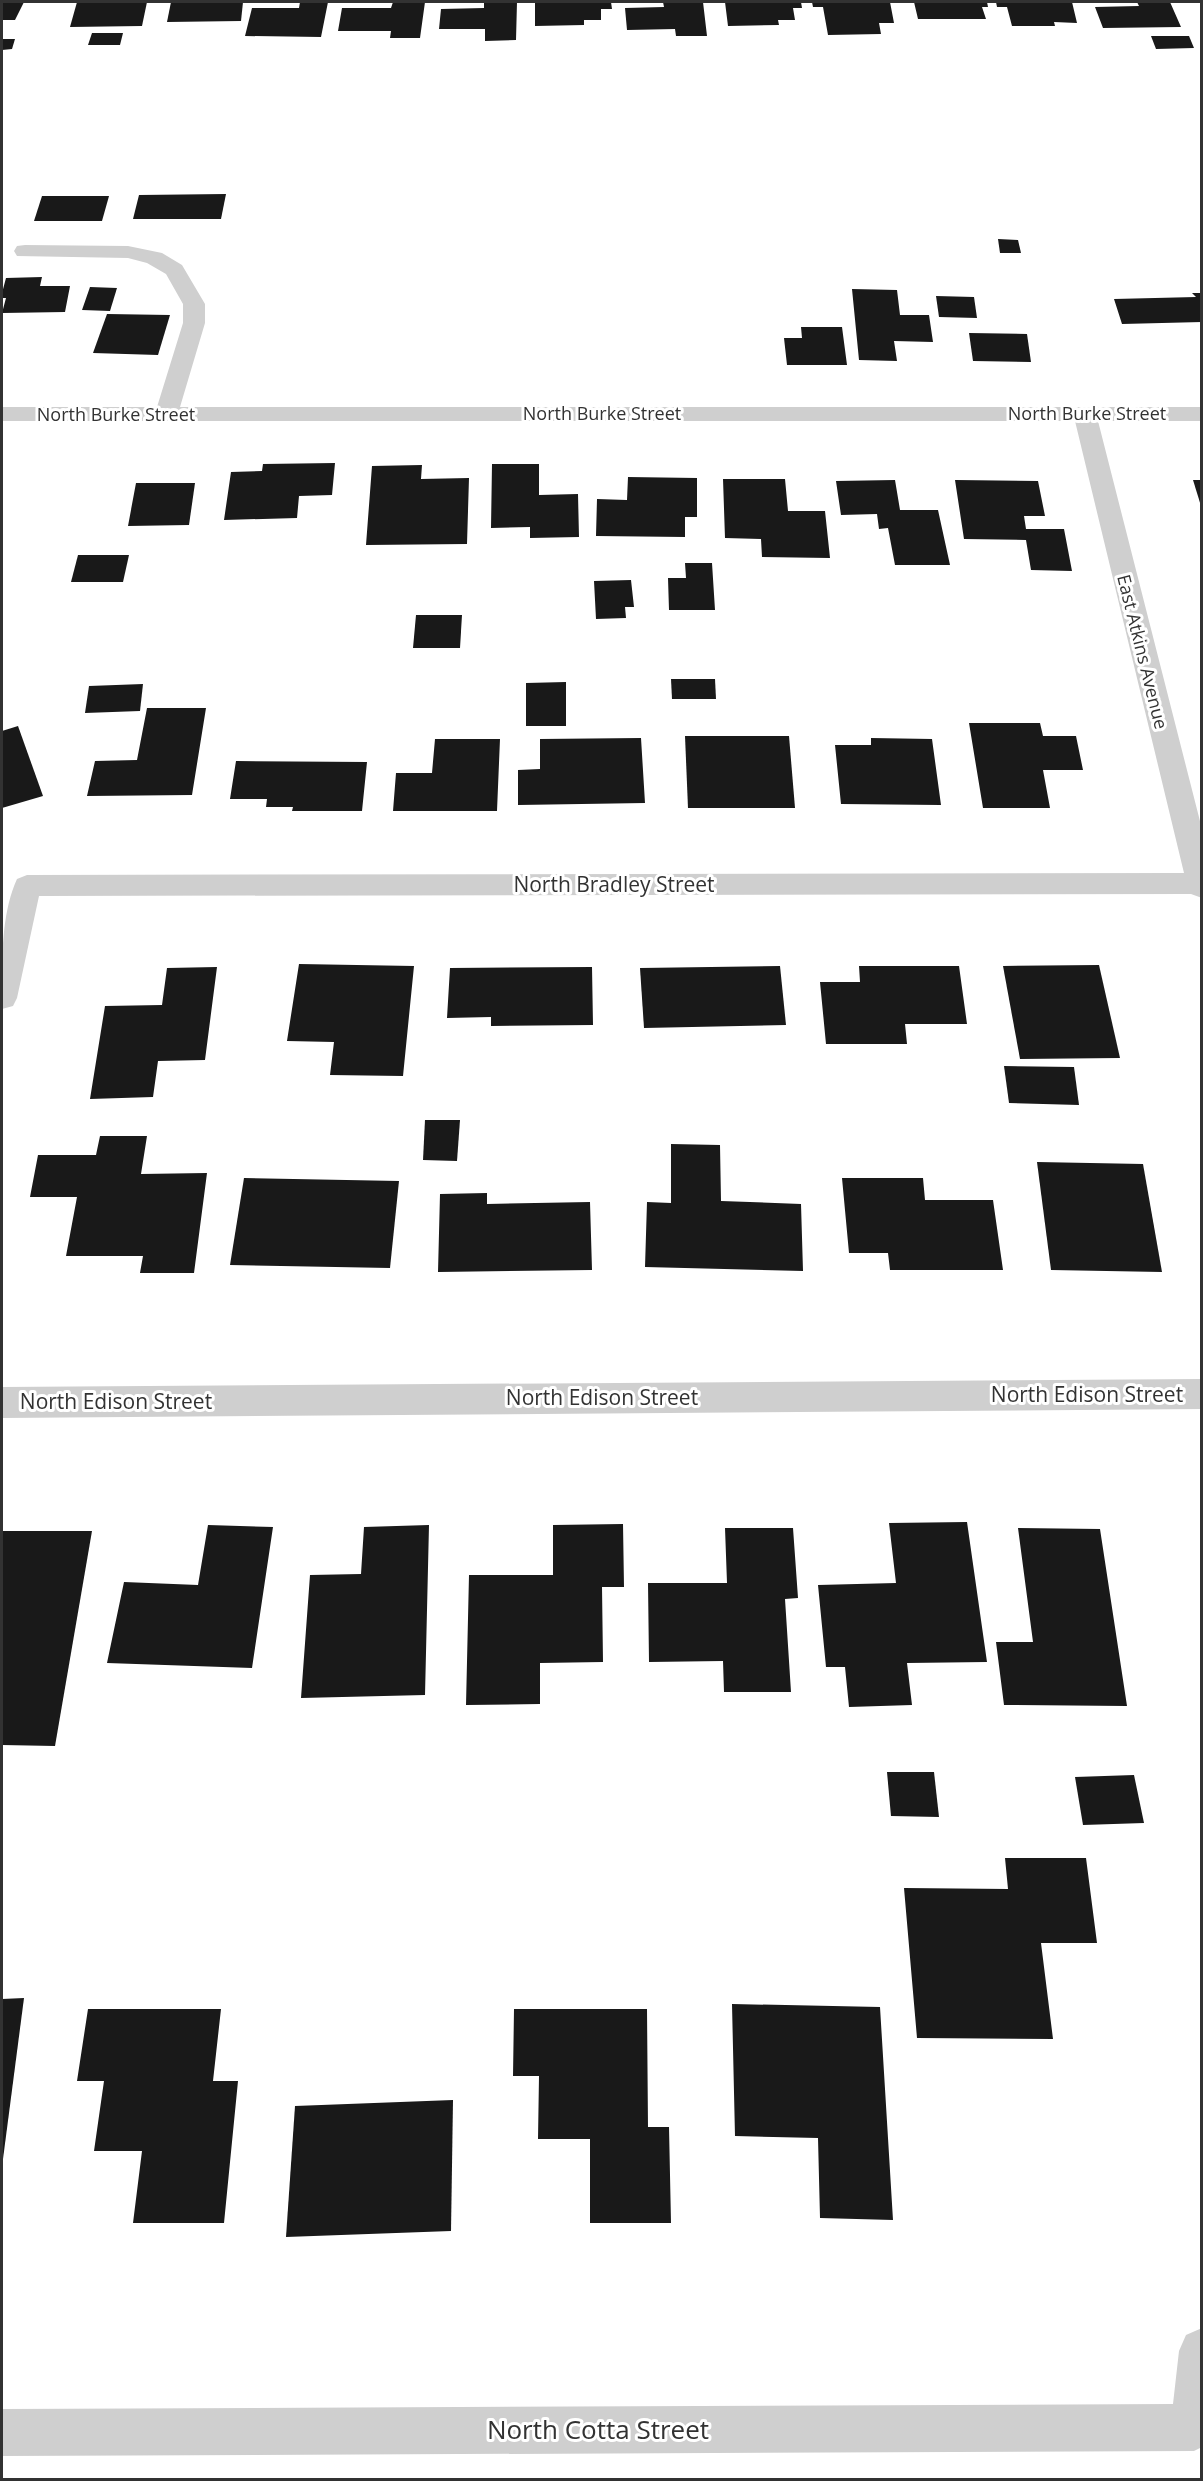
<svg xmlns="http://www.w3.org/2000/svg" width="1203" height="2481" viewBox="0 0 1203 2481" font-family="'Open Sans',sans-serif">
<style>
.building{fill:#191919}
.lines{fill:none;stroke-linecap:round;stroke-linejoin:round}
.minor{fill:#cfcfcf;fill-rule:evenodd}
.labels{text-anchor:middle;stroke-width:6;stroke-linejoin:round;paint-order:stroke}
.far-street-label{font-size:18px;fill:#323232;stroke:#fff}
.street-label{font-size:21px;fill:#323232;stroke:#fff}
.near-street-label{font-size:26px;fill:#323232;stroke:#fff}
</style>
<rect width="100%" height="100%" fill="#fff"/>
<!-- building -->
<g class="building">
<path d="M2,2H24L15,20H2Z"/>
<path d="M77,2H147L142,26L70,27Z"/>
<path d="M171,2H243L241,21L167,22Z"/>
<path d="M300,2H328L321,37L245,36L252,8H299Z"/>
<path d="M393,2H425L420,38H390L391,31H338L342,8H391Z"/>
<path d="M484,2H517L516,40L485,41V29H439L441,9L484,8Z"/>
<path d="M535,2H611L612,9H601V20H584V25L535,26Z"/>
<path d="M663,2H703L707,36H676L675,29L627,30L625,8L664,7Z"/>
<path d="M725,2H801L802,8H793L795,20H778L779,25L728,26Z"/>
<path d="M812,2H890L894,23H879L881,34L828,35L823,7H813Z"/>
<path d="M914,2H987L988,7H982L986,19H918Z"/>
<path d="M996,2H1072L1077,23L1054,22L1055,26H1012L1007,7H997Z"/>
<path d="M1137,2H1170L1181,27L1103,28L1095,7L1139,6Z"/>
<path d="M92,33H123L120,45H88Z"/>
<path d="M1151,36H1189L1194,48L1156,49Z"/>
<path d="M2,39H15L12,49L2,50Z"/>
<path d="M226,194L221,219H133L139,195Z"/>
<path d="M42,196H109L102,221H34Z"/>
<path d="M998,239L1018,240L1021,253H1000Z"/>
<path d="M42,277L40,286H70L65,312L2,313L6,298H2V293L6,278Z"/>
<path d="M90,287L117,288L110,311L82,310Z"/>
<path d="M852,289L897,290L900,315H929L933,342L894,341L897,361L859,360Z"/>
<path d="M1192,293H1202V322L1122,324L1114,299L1196,297Z"/>
<path d="M936,296L974,297L977,318L939,317Z"/>
<path d="M107,314L170,315L158,355L93,353Z"/>
<path d="M801,327H842L847,365H787L784,338H802Z"/>
<path d="M969,333L1027,334L1031,362L973,361Z"/>
<path d="M335,463L332,495L299,496L297,518L224,520L231,472L262,471L263,464Z"/>
<path d="M492,464H539V495L578,494L579,537L530,538V527L491,528Z"/>
<path d="M422,465L421,479L469,478L467,544L366,545L372,466Z"/>
<path d="M628,477L697,478V517H685V537L596,536L597,499L627,500Z"/>
<path d="M723,479H785L788,511H825L830,558L762,557L761,539L725,538Z"/>
<path d="M895,480L900,510H938L950,565H895L888,528L879,529L877,514L841,515L836,481Z"/>
<path d="M955,480L1038,481L1045,516H1024L1026,529H1064L1072,571L1031,570L1026,540L964,539Z"/>
<path d="M1193,480H1202V506H1201Z"/>
<path d="M136,483H195L189,525L128,526Z"/>
<path d="M78,555H129L123,582H71Z"/>
<path d="M685,563H712L715,610H669L668,578H686Z"/>
<path d="M631,580L634,607H625L626,618L596,619L594,581Z"/>
<path d="M416,615H462L460,648H413Z"/>
<path d="M671,679H715L716,699H672Z"/>
<path d="M566,682V726H526V683Z"/>
<path d="M143,684L140,711L85,713L89,686Z"/>
<path d="M147,708H206L192,795L87,796L95,761L137,760Z"/>
<path d="M969,723H1040L1043,736H1076L1083,770H1043L1050,808H983Z"/>
<path d="M18,726L43,796L2,808V731Z"/>
<path d="M685,736H789L795,808H688Z"/>
<path d="M641,738L645,803L518,805V770L540,769V739Z"/>
<path d="M871,738L932,739L941,805L841,804L835,745H871Z"/>
<path d="M435,739H500L497,811H393L396,773H432Z"/>
<path d="M236,761L367,762L362,811H292L293,807H266L267,799H230Z"/>
<path d="M299,964L414,966L403,1076L330,1075L334,1042L287,1041Z"/>
<path d="M1099,965L1120,1058L1020,1059L1003,966Z"/>
<path d="M780,966L786,1025L644,1028L640,968Z"/>
<path d="M859,966H959L967,1024H905L907,1044H826L820,982H860Z"/>
<path d="M217,967L205,1060L158,1061L153,1097L90,1099L105,1006L162,1005L167,968Z"/>
<path d="M592,967L593,1025L491,1026V1017L447,1018L450,968Z"/>
<path d="M1004,1066L1074,1067L1079,1105L1009,1103Z"/>
<path d="M425,1120H460L457,1161L423,1160Z"/>
<path d="M100,1136H147L141,1174L207,1173L194,1273H140L143,1256H66L77,1197H30L38,1155H96Z"/>
<path d="M671,1144L720,1145L721,1201L801,1204L803,1271L645,1267L647,1202L671,1203Z"/>
<path d="M1037,1162L1143,1164L1162,1272L1051,1270Z"/>
<path d="M244,1178L399,1181L390,1268L230,1265Z"/>
<path d="M842,1178H923L925,1200H993L1003,1270H890L888,1253H849Z"/>
<path d="M487,1193V1204L590,1202L592,1270L438,1272L440,1194Z"/>
<path d="M967,1522L987,1662L907,1663L912,1705L849,1707L845,1667H826L818,1585L896,1583L889,1523Z"/>
<path d="M623,1524L624,1587H602L603,1662L540,1663V1704L466,1705L469,1575H553V1525Z"/>
<path d="M208,1525L273,1527L252,1668L107,1663L124,1582L198,1585Z"/>
<path d="M429,1525L425,1695L301,1698L310,1575L361,1574L364,1527Z"/>
<path d="M725,1528H793L798,1598L785,1599L791,1692H724L723,1661L649,1662L648,1583H727Z"/>
<path d="M1018,1528L1100,1529L1127,1706L1004,1705L996,1642H1033Z"/>
<path d="M3,1531H92L55,1746L2,1745Z"/>
<path d="M887,1772H934L939,1817L891,1816Z"/>
<path d="M1134,1775L1144,1823L1083,1825L1075,1777Z"/>
<path d="M1005,1858H1086L1097,1943H1041L1053,2039L917,2038L904,1888L1008,1889Z"/>
<path d="M24,1998L3,2159H2V1999Z"/>
<path d="M732,2004L880,2007L893,2220L820,2218L818,2138L735,2136Z"/>
<path d="M88,2009H221L213,2081H238L224,2223H133L142,2151H94L104,2081H77Z"/>
<path d="M514,2009H647L648,2127H669L671,2223H590V2139H538L539,2076H513Z"/>
<path d="M453,2100L451,2231L286,2237L295,2106Z"/>
</g>
<g class="lines">
<!-- minor -->
<g class="minor">
<path d="M25,245L128,246L162,253L182,265L205,304V323L180,407H1202V421H1098L1202,829V898L1191,894L39,896L17,998L13,1006L2,1009C2,968 0,916 17,879L27,875L1184,873L1075,421H2V407H157L183,323V304L166,274L147,263L128,258L17,256L14,251L17,246Z"/>
<path d="M1202,1379V1409L2,1418V1387Z"/>
<path d="M1202,2328V2447L1194,2451L2,2456V2409L1173,2404L1179,2351L1186,2335Z"/>
</g>
</g>
<g class="labels">
<!-- far-street labels -->
<g class="far-street-label">
<text x="602" y="420">North Burke Street</text>
<text x="1087" y="420">North Burke Street</text>
<text x="116" y="421">North Burke Street</text>
<text transform="translate(1142 652) rotate(76)" y="6">East Atkins Avenue</text>
</g>
<!-- street labels -->
<g class="street-label">
<text x="614" y="892">North Bradley Street</text>
<text x="1087" y="1402">North Edison Street</text>
<text x="602" y="1405">North Edison Street</text>
<text x="116" y="1409">North Edison Street</text>
</g>
<!-- near-street labels -->
<g class="near-street-label">
<text x="598" y="2439">North Cotta Street</text>
</g>
</g>
<!-- border -->
<rect width="1203" height="2481" fill="none" stroke="#323232" stroke-width="6"/>
</svg>
